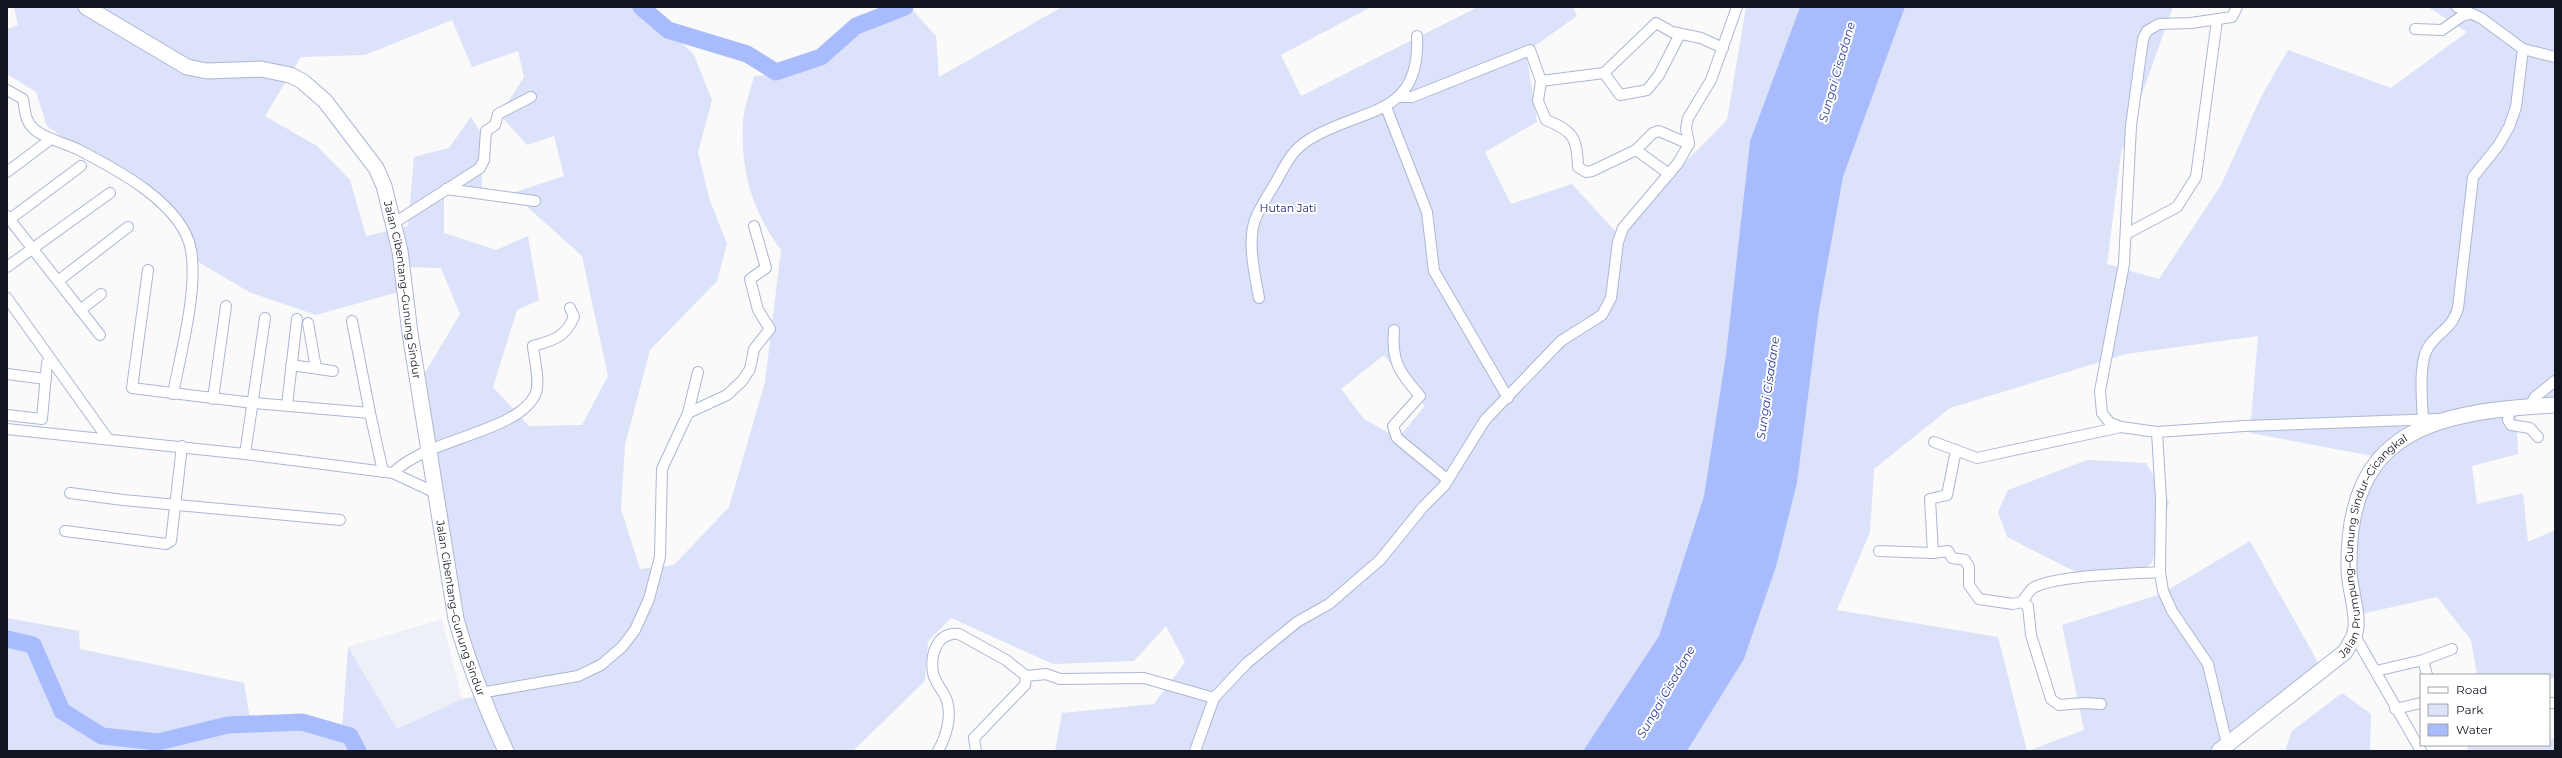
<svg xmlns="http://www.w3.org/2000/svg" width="2562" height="758" viewBox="0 0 2562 758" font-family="Montserrat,sans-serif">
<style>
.built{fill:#eef0f8}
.green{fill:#dbe2f9;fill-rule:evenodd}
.water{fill:#a7bbfd}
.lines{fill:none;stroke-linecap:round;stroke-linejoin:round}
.river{stroke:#a7bbfd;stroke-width:17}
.street-casing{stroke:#acb7d5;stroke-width:12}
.secondary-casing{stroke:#acb7d5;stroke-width:17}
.street{stroke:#fff;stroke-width:10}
.secondary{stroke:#fff;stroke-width:15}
.labels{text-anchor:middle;stroke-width:4;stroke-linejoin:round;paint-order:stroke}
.park-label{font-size:11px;fill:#1c257f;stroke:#fff}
.street-label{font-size:11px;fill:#111520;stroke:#fff}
.water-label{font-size:12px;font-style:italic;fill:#2b3b96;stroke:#fff}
</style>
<rect width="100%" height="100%" fill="#fafafa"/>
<!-- built -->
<path class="built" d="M442,619L462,699L397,729L348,647Z"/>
<!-- green -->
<g class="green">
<path d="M14,7H646L694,55L712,100L698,152L709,198L727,244L717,281L650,350L625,445L621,509L640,569L674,565L729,507L765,382L781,250C752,211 740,170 743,121C744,106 751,90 754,76L786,74L864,16L889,7H910L936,36L939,77L1062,7H1371L1281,55L1301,96L1478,7H1573L1577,16L1526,52L1537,122L1485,152L1511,204L1572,184L1616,232L1727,120L1746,7H1800L1750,141L1726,354L1704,496L1659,636L1583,751H1055L1062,713L1154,704L1185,662L1166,626L1134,661L1053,664L951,618L928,641L925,681L853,751H7V618L79,631L80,649L244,683L252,731L342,729L348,647L397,729L462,699L571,681L483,689L457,602L422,378L460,314L441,268L405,267L402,291L316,315L249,292L195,260L171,214L47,126L36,92L7,74V29L18,25ZM452,20L472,67L518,51L524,77L500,115L527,145L554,136L564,176L512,193L582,256L608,376L582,425L529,426L493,387L517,310L539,300L528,236L496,250L444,233V190H482L481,133L471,117L449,148L414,157L408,226L366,236L350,180L317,146L265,116L301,57L365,55ZM1384,355L1425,406L1398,438L1364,419L1341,389Z"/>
<path d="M1905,7H2173L2121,153L2107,264L2159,279L2221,185L2261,97L2288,50L2391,88L2467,32L2428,7H2555V403L2516,404L2518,454L2472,466L2477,504L2523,493L2528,542L2555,530V678L2549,679V675H2477L2471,640L2437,597L2352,616L2346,527L2356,483L2373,456L2250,433L2258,336L2126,354L1950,408L1874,469L1870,532L1837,610L1998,637L2027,751L2084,730L2062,625L2161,594L2250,541L2320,666L2214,751H1687L1744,659L1776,567L1797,483L1819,311L1843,177Z"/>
<path d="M2087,460L2146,463L2169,502L2152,563L2127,580L2084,576L2007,537L1998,512L2008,490Z"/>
<path d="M2342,693L2371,714L2370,749L2379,751H2285L2292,731Z"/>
<path d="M2549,698L2551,739L2555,738V751H2468L2467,745H2549Z"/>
</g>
<!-- water -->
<path class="water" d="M1800,7H1905L1843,177L1819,311L1797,483L1776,567L1744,659L1687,751H1583L1659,636L1704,496L1726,354L1750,141Z"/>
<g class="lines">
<!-- river -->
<g class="river">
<path d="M641,7L668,30L747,54L776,72L821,57L856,26L905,7"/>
<path d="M7,639L33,645L62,711L102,736L158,742L228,725L302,722L350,736L358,751"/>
</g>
<defs>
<g id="street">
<path d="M2457,7L2481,18L2523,49L2555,57"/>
<path d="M2415,29L2442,30L2462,16L2470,14"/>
<path d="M1604,73L1620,95L1647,90L1659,75L1680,34"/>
<path d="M1541,81L1538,101L1546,120C1573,131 1577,137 1578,167L1586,172L1592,171L1636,150L1669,174"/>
<path d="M7,90L23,99C25,111 25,122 35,130C46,139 65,143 79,150C116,169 183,204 191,250C198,291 181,351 173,394"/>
<path d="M1398,97H1412L1530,50L1541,81L1604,73L1656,23L1672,32L1701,38L1723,48"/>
<path d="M1386,107L1427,212L1434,271L1508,398"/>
<path d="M1636,150L1653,133L1659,131L1689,144"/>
<path d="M7,172L47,142"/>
<path d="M446,189L535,201"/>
<path d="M7,216L100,335"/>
<path d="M10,219L81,166"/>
<path d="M394,223L480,168L484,160L486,131L495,125L498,114L531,97"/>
<path d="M2126,234L2177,207L2196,177L2217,20"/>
<path d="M7,267L110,193"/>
<path d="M148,270L132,388L253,403L370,413L383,472"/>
<path d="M58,281L128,227"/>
<path d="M7,298L108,439"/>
<path d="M1259,298C1255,275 1247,243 1255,220C1260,206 1270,193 1277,180C1286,163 1293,149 1310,139C1362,107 1421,118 1417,36"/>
<path d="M80,310L101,294"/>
<path d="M352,321L370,413"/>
<path d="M308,323L316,368"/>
<path d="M1394,330C1391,362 1400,373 1420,396L1393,426L1397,438L1448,480"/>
<path d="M291,365L333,371"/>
<path d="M7,374L46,379"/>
<path d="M213,399L226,306"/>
<path d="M287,405L297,319"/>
<path d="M2530,406L2535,397L2555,381"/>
<path d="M2510,408L2508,420L2511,425L2530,428L2538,437"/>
<path d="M688,413L727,395L742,381L750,369L754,349L770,329L758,310L750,279L766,268L754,226"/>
<path d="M7,415L42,419L47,363L50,359"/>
<path d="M2423,419C2422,401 2418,361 2429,346C2440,330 2452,329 2458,308L2473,177L2498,146L2509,127L2516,107L2523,49"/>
<path d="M2121,427L2110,423L2102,413L2100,391L2124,264L2131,126L2143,39L2147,31L2159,24L2191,23L2232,17L2237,7"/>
<path d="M7,429L245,454L265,318"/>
<path d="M2157,432L2161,499L2160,572L2163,591L2172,611L2208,664L2227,744"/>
<path d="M1934,442L1977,458L2121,427L2157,432L2244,426L2439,419"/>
<path d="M245,454L393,473L436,493"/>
<path d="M393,473C427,438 516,433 535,395C541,383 534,359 533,346C553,340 565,338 574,317L570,308"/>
<path d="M70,493L123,500L340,520"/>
<path d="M65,531L166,544L171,541L182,446"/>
<path d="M1879,551L1933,553L1930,499L1947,495L1956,450"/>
<path d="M1933,553L1948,551L1952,558L1965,560L1969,567V585L1979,599L2013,604L2022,602L2028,606L2031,635L2051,699L2059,705L2084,703L2101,704"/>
<path d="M2022,602C2025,598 2029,591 2033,588C2054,575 2132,574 2160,572"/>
<path d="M2355,636L2421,751"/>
<path d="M2423,660L2427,675"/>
<path d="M2376,671L2423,660L2452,649"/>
<path d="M480,693L578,676L601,665L622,647L635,630L649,599L660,557L662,469L688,413L698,372"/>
<path d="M2549,703H2555"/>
<path d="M2395,709L2421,703"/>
<path d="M938,751C946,737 952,717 947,701C944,691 935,683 933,673C930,654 937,632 959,634L1006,660L1026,676L1046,674L1060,679L1144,678L1214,698"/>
<path d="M976,751L974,738L1025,685L1026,676"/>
<path d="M1195,751L1214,698L1247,663L1297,622L1329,604L1380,560L1423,507L1444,486L1485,420L1561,341L1602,315L1611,298L1618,242L1623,228L1678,163L1689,144L1686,128L1688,118L1711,80L1737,7"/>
</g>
<g id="secondary">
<path id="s1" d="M86,7L187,67L207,71L261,69L290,75L302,81L325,101L376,168L384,186L400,251L410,333L456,619C469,665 486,708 506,751"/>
<path id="s2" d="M2219,751L2345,652C2348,647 2352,641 2354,636C2361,620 2349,588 2349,570C2346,427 2437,412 2555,405"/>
</g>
</defs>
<!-- street casing -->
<use href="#street" class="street-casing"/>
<!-- secondary casing -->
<use href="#secondary" class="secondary-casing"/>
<!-- street -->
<use href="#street" class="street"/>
<!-- secondary -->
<use href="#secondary" class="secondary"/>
</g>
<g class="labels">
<!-- park labels -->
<g class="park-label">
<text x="1288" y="212">Hutan Jati</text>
</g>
<!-- street labels -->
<g class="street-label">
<text dy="4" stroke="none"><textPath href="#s1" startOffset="475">Jalan Cibentang–Gunung Sindur</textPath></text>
<text dy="4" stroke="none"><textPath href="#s2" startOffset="276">Jalan Prumpung–Gunung Sindur–Cicangkal</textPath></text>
<text dy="4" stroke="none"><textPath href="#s1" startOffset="799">Jalan Cibentang–Gunung Sindur</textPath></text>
</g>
<!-- water labels -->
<g class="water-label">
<text transform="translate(1837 72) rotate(-74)" y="4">Sungai Cisadane</text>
<text transform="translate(1768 388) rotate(-82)" y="4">Sungai Cisadane</text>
<text transform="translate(1666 692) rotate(-60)" y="4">Sungai Cisadane</text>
</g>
</g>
<!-- border -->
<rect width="2562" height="758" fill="none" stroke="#111520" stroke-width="16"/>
<!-- legend -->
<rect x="2420" y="674" width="130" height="72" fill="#ffffff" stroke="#a0a1a6"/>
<rect x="2428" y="687" width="20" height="6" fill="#ffffff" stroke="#a0a1a6"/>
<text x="2456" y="694" font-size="12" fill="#111520">Road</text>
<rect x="2428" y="704" width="20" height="12" fill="#dbe2f9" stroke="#a0a1a6"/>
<text x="2456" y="714" font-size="12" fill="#111520">Park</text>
<rect x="2428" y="724" width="20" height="12" fill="#a7bbfd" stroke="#a0a1a6"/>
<text x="2456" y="734" font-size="12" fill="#111520">Water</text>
</svg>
